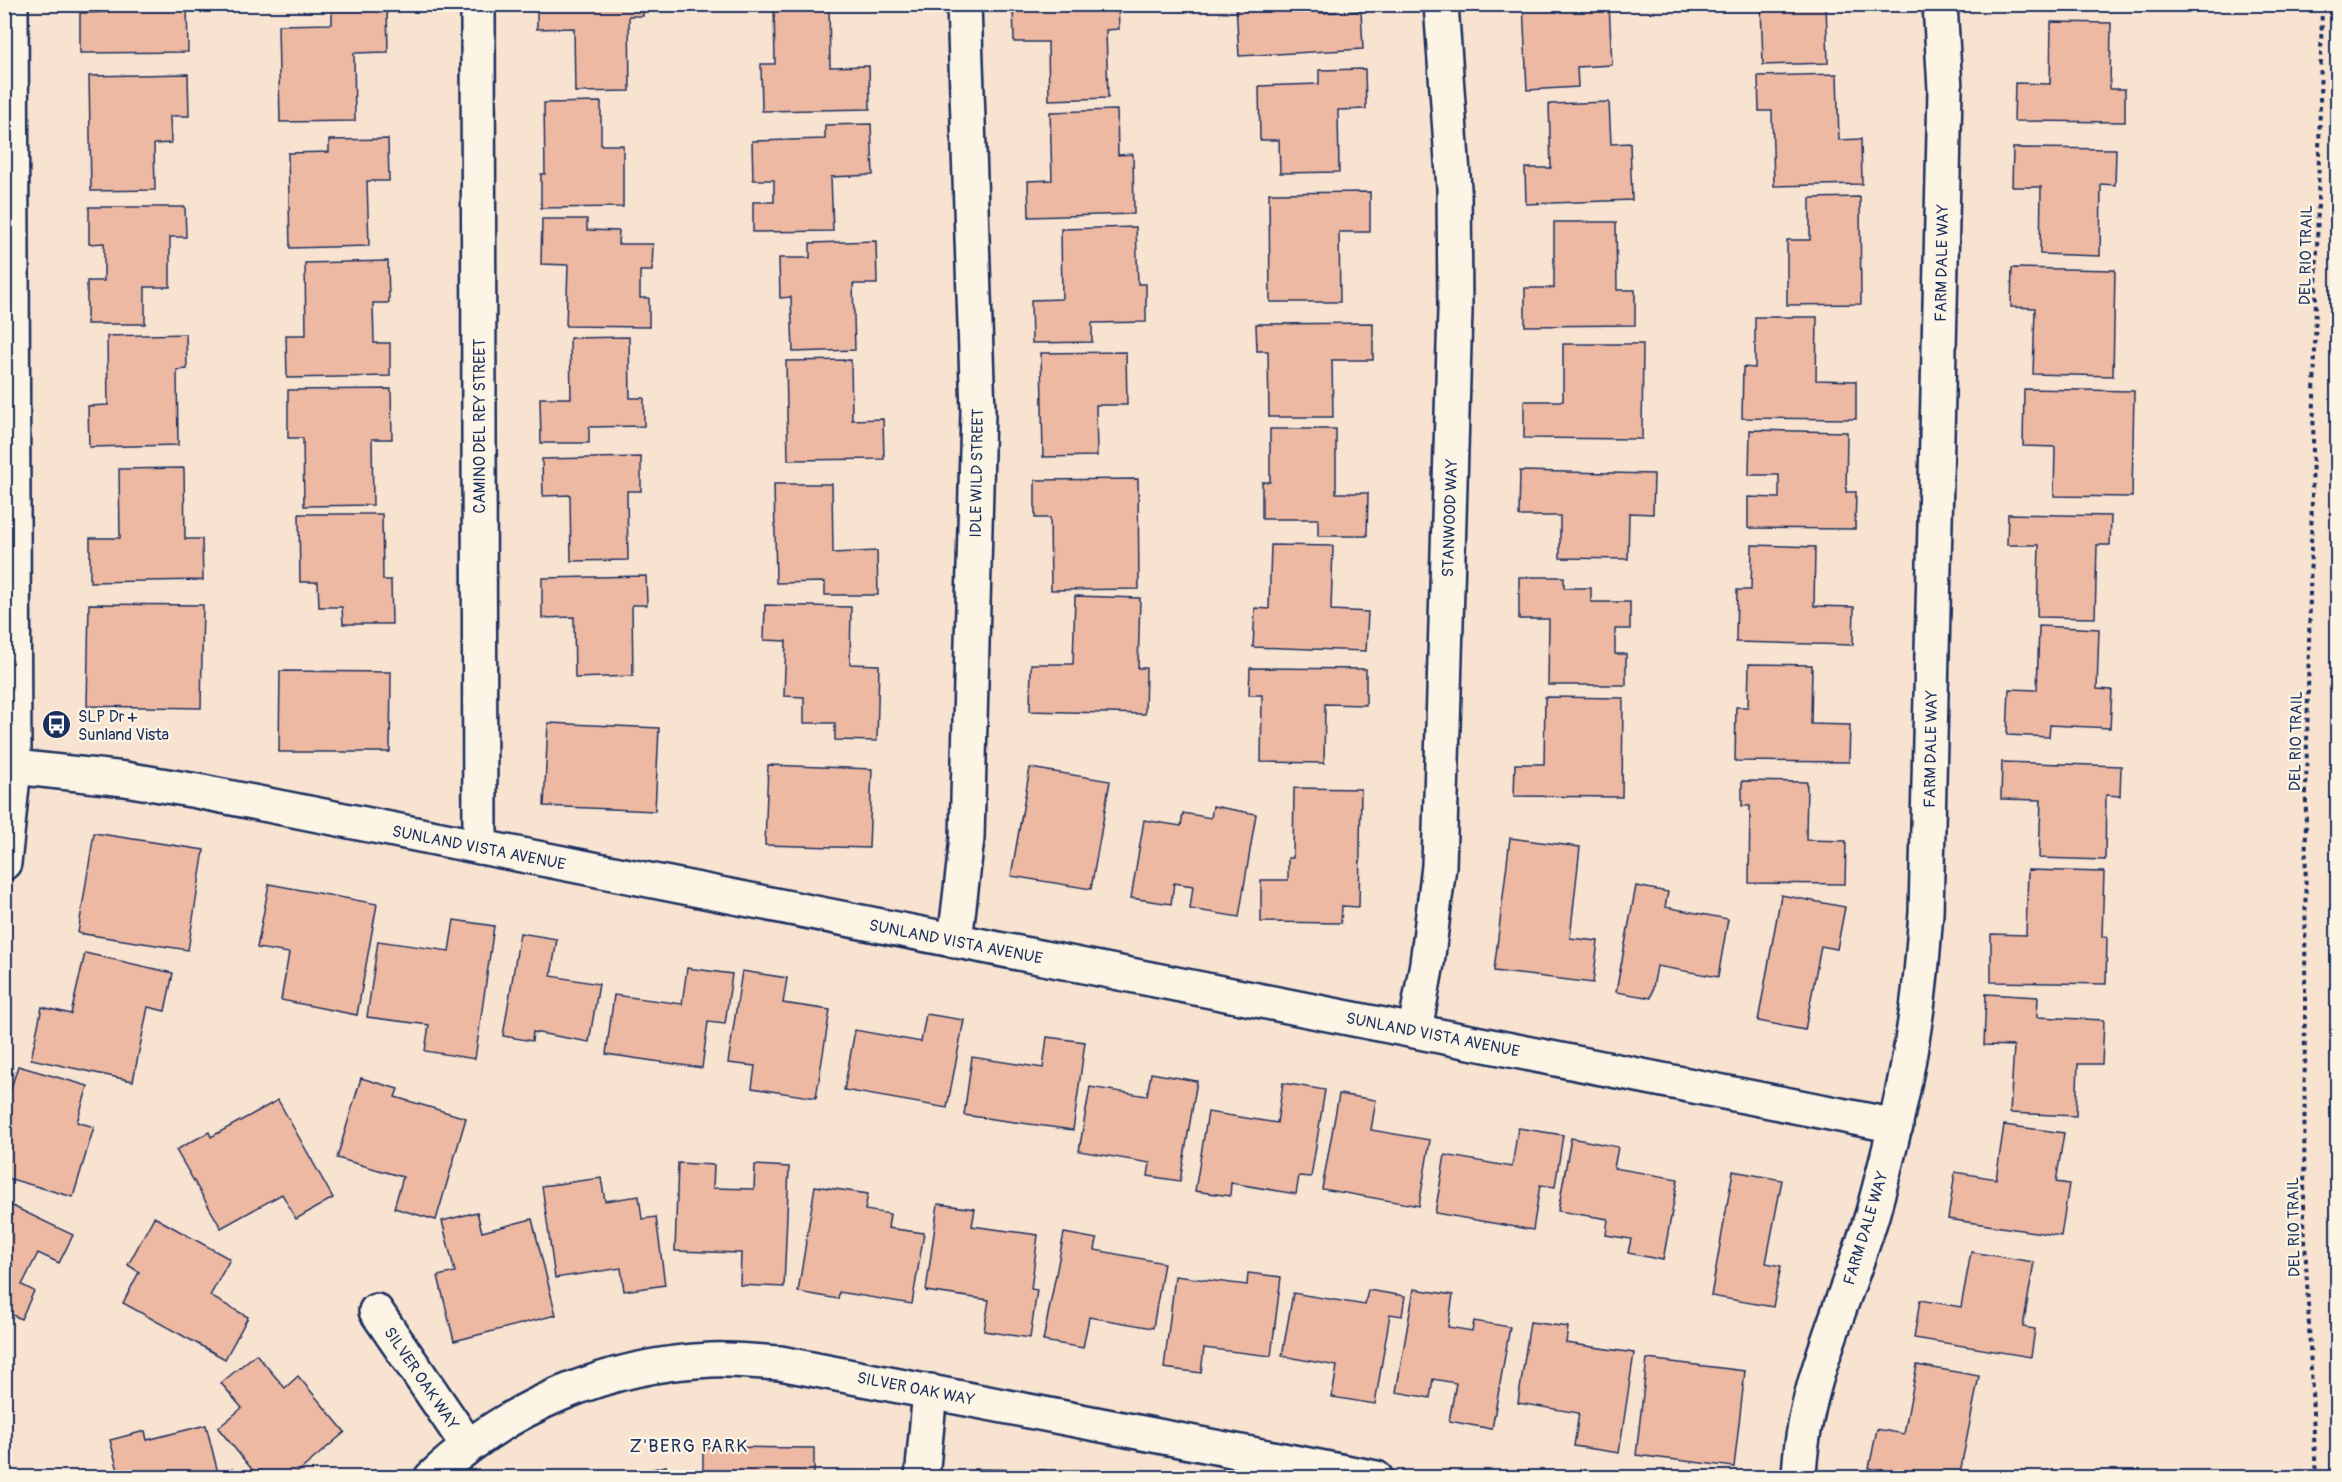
<svg xmlns="http://www.w3.org/2000/svg" width="2342" height="1482" viewBox="0 0 2342 1482" font-family="Pangolin,sans-serif">
<style>
.building{fill:#eeb9a2;stroke:#1b2f5e;stroke-width:1.5}
.lines{fill:none;stroke-linecap:round;stroke-linejoin:round}
.minor-casing{stroke:#1b2f5e;stroke-width:38}
.path{stroke:#1b2f5e;stroke-width:4;stroke-dasharray:4.5 4.5;stroke-linecap:butt}
.minor{stroke:#fcf5e5;stroke-width:33}
.labels{text-anchor:middle;stroke-width:4.5;stroke-linejoin:round;paint-order:stroke}
.street-label{font-size:16px;fill:#1b2f5e;stroke:#fcf5e5}
.poi-label{font-size:16px;fill:#1b2f5e;stroke:#fcf5e5;text-anchor:start}
.neighbourhood-label{font-size:18px;letter-spacing:1.5px;fill:#1b2f5e;stroke:#fcf5e5}
</style>
<rect width="100%" height="100%" fill="#f8e3d1"/>
<filter id="ink" filterUnits="userSpaceOnUse"><feTurbulence type="fractalNoise" baseFrequency=".0167" numOctaves="2"/><feDisplacementMap in="SourceGraphic" scale="12" xChannelSelector="R" yChannelSelector="G"/><feConvolveMatrix kernelMatrix="1 2 1 2 8 2 1 2 1" color-interpolation-filters="sRGB"/></filter>
<g filter="url(#ink)">
<!-- building -->
<g class="building">
<path d="M108,4H187L188,52L80,53V13L108,12Z"/>
<path d="M537,4H643V16H629L630,91L575,92L574,28L537,29Z"/>
<path d="M774,4H829L830,67L869,66L870,109L762,111L761,64H775Z"/>
<path d="M1013,4H1118L1119,29L1106,30L1108,98L1049,100L1048,42H1014Z"/>
<path d="M1320,4V13L1361,11L1363,49L1239,56L1236,5Z"/>
<path d="M1523,4H1609L1612,65L1577,67L1578,87L1527,90Z"/>
<path d="M1761,4H1826L1828,63L1763,65Z"/>
<path d="M332,10H387L388,52L354,53L355,121L280,122L278,25L332,24Z"/>
<path d="M2051,22L2111,23L2110,89H2125V122L2014,121L2015,83L2050,84Z"/>
<path d="M1365,69L1366,109L1338,110L1339,172L1280,173L1279,140H1260L1259,86L1319,84V70Z"/>
<path d="M188,74L189,116H170L171,143L154,144L155,190L91,191L89,76Z"/>
<path d="M1837,74L1839,140L1861,139L1862,184L1774,186L1772,111H1759L1758,76Z"/>
<path d="M601,102V145H623V207L541,208V174H545L544,103Z"/>
<path d="M1609,102L1611,144L1630,143L1632,200L1526,204L1525,168H1551L1549,104Z"/>
<path d="M1117,110L1118,155L1133,154L1134,214L1029,217L1028,181L1052,180L1050,112Z"/>
<path d="M871,124L873,175L831,177L833,231L753,232V202H774V180H753L752,141L825,139V125Z"/>
<path d="M388,139L389,181H367L369,246L290,248L288,153L329,152V140Z"/>
<path d="M2013,148L2116,149L2115,185L2101,184L2100,256L2040,254L2041,187H2012Z"/>
<path d="M1370,192V232H1339L1340,302H1270L1269,193Z"/>
<path d="M1860,197L1861,304L1787,305V240H1810V198Z"/>
<path d="M89,207H185L186,237H170V287H145V324H87V281H104V243L89,244Z"/>
<path d="M542,219H587V230L619,231L618,244H653L652,271H640V298H649V327L566,326L568,265L541,264Z"/>
<path d="M1554,222H1616L1617,290H1635V325L1525,326V288H1554Z"/>
<path d="M1136,227L1138,284H1146V322L1092,323V342L1032,343L1031,300L1062,299L1061,229Z"/>
<path d="M876,241L877,284H853L855,350L793,352L791,297L780,298L779,258H810V243Z"/>
<path d="M388,261L389,303H373L374,343H390V376L287,378L286,335H306L305,263Z"/>
<path d="M2012,268L2115,270L2113,376L2033,374L2035,308L2011,307Z"/>
<path d="M1755,317H1817L1816,380L1856,381V419L1742,418L1743,367L1755,368Z"/>
<path d="M1373,323V360H1332L1333,417H1269L1268,351H1257L1256,324Z"/>
<path d="M186,334L187,369L177,370L178,445L89,447L88,406L108,405L107,336Z"/>
<path d="M629,337L630,398H644V426L589,427V443H541L540,398H571L570,338Z"/>
<path d="M1563,344H1643L1642,439L1524,438V401H1563Z"/>
<path d="M1126,352L1127,405H1096L1097,456L1043,457L1041,353Z"/>
<path d="M851,360L852,420L883,419L884,459L788,460L786,361Z"/>
<path d="M391,389L392,439H372L373,505L304,506L303,438H288V390Z"/>
<path d="M2024,389L2134,391L2132,497L2054,496L2055,447L2023,446Z"/>
<path d="M1270,429H1336V493H1368L1367,536H1318V519H1262V482H1270Z"/>
<path d="M1750,430L1847,432L1846,492H1856L1855,529L1748,528V497L1779,498V475H1749Z"/>
<path d="M641,457V491H627L628,560L571,561L570,495L543,496L542,459Z"/>
<path d="M184,468L185,539H202L203,580L90,582V538H120L119,469Z"/>
<path d="M1520,471L1654,474L1653,514L1629,513L1628,559L1560,558V516H1519Z"/>
<path d="M1138,479L1139,589L1051,590L1050,518H1035V480Z"/>
<path d="M774,484H832L833,553L877,551L878,595H825V582L776,583Z"/>
<path d="M299,514H382L383,580H391L392,624H343L342,607H319L318,582H300Z"/>
<path d="M2008,514L2111,516L2110,545H2097L2095,618L2037,617L2039,545H2007Z"/>
<path d="M1271,545L1333,546L1331,610L1368,612L1366,651L1253,647L1255,608L1269,609Z"/>
<path d="M1752,545L1815,547L1814,606L1854,607L1853,645L1736,642L1737,590H1751Z"/>
<path d="M646,576L647,605H632L633,676L575,678L574,617L542,618V578Z"/>
<path d="M1519,577H1564V588H1591V602H1630V629H1615V654H1626V685H1548L1549,619H1519Z"/>
<path d="M1075,596L1140,598L1138,668H1146L1145,714L1030,711L1031,664H1073Z"/>
<path d="M89,604L203,605L201,708L87,706Z"/>
<path d="M765,605L851,607L850,664L879,665L877,741L835,740V723H804V697L784,696L786,641L764,640Z"/>
<path d="M2039,626L2099,629L2097,689L2112,690L2110,728L2050,725L2049,737L2007,735L2009,689L2037,690Z"/>
<path d="M1749,664L1812,665L1811,724L1850,725L1849,762L1735,761L1736,707H1748Z"/>
<path d="M1250,668L1366,669V705L1325,704L1324,763L1261,762L1262,695H1249Z"/>
<path d="M280,671L391,672L390,752H279Z"/>
<path d="M1545,697L1623,698L1622,797L1514,796L1515,764H1544Z"/>
<path d="M548,723L659,728L655,811L544,806Z"/>
<path d="M2002,762L2121,766L2120,796L2106,795L2105,860L2039,858L2041,800L2001,799Z"/>
<path d="M768,765L872,769L869,848L765,845Z"/>
<path d="M1030,768L1110,781L1091,889L1011,876Z"/>
<path d="M1742,781L1807,782L1806,840L1846,841L1845,884L1749,883L1750,806H1742Z"/>
<path d="M1294,788L1361,789L1359,907L1342,906L1341,923L1261,922V880H1288V858H1293Z"/>
<path d="M1213,806L1256,814L1239,917L1190,909L1193,886L1174,883L1171,904L1131,898L1144,820L1181,826L1183,813L1211,818Z"/>
<path d="M94,833L204,850L188,950L78,933Z"/>
<path d="M1510,838L1580,847L1570,938L1598,941L1593,983L1494,971Z"/>
<path d="M2028,870L2104,872L2102,937H2107L2106,984L1991,982V934L2026,935Z"/>
<path d="M269,884L377,904L357,1015L281,1000L289,953L257,948Z"/>
<path d="M1636,886L1668,892L1665,907L1728,919L1718,977L1657,966L1651,998L1616,992Z"/>
<path d="M1781,895L1845,907L1837,949L1821,946L1805,1030L1758,1021Z"/>
<path d="M454,920L494,926L475,1059L425,1051L429,1025L367,1017L378,941L449,951Z"/>
<path d="M520,933L557,939L551,976L599,984L589,1042L533,1032L532,1041L503,1036Z"/>
<path d="M85,953L173,973L165,1011L148,1007L133,1081L31,1059L42,1007L71,1014Z"/>
<path d="M687,968L732,974L725,1024L708,1022L702,1068L606,1054L614,995L682,1004Z"/>
<path d="M742,971L787,978L783,1003L830,1010L816,1098L752,1088L755,1066L728,1063Z"/>
<path d="M1986,994L2038,997L2037,1017L2104,1020L2102,1064H2078L2076,1116L2010,1113L2014,1046L1984,1045Z"/>
<path d="M926,1014L964,1020L947,1108L844,1090L855,1030L921,1042Z"/>
<path d="M1047,1037L1085,1042L1073,1130L964,1115L972,1057L1043,1068Z"/>
<path d="M18,1066L88,1086L77,1122L94,1127L73,1197L4,1177V1111Z"/>
<path d="M1151,1073L1197,1081L1180,1181L1148,1176L1150,1163L1079,1151L1090,1087L1147,1096Z"/>
<path d="M361,1078L398,1089L395,1097L466,1118L436,1220L394,1208L403,1177L337,1158Z"/>
<path d="M1283,1083L1325,1090L1311,1177L1299,1176L1296,1194L1231,1183L1230,1196L1195,1191L1208,1112L1277,1123Z"/>
<path d="M1339,1094L1376,1100L1371,1130L1430,1140L1419,1206L1322,1189Z"/>
<path d="M278,1100L333,1198L296,1219L282,1194L221,1228L176,1150L209,1132L211,1137Z"/>
<path d="M2004,1125L2064,1133L2056,1182L2069,1184L2061,1236L1948,1219L1955,1172L1996,1179Z"/>
<path d="M1518,1128L1563,1135L1555,1187L1540,1185L1533,1230L1435,1213L1445,1155L1512,1167Z"/>
<path d="M1571,1138L1618,1147L1614,1168L1678,1179L1663,1260L1628,1253L1631,1239L1606,1235L1608,1219L1558,1211Z"/>
<path d="M678,1163L714,1165L713,1188L754,1189L755,1165L789,1167L784,1287L740,1285L741,1253L675,1251Z"/>
<path d="M1733,1171L1782,1180L1766,1263L1781,1266L1773,1307L1711,1296Z"/>
<path d="M601,1178L605,1201L639,1196L642,1219L656,1217L665,1285L624,1291L621,1268L555,1278L542,1186Z"/>
<path d="M815,1186L868,1194L865,1210L890,1214L888,1228L924,1233L912,1304L839,1292L838,1299L798,1292Z"/>
<path d="M4,1202L73,1235L59,1263L38,1253L22,1285L34,1291L21,1319L4,1311Z"/>
<path d="M938,1204L975,1209L972,1226L1038,1235L1031,1289L1037,1290L1030,1338L984,1331L989,1300L926,1291Z"/>
<path d="M477,1212L482,1232L532,1219L556,1315L454,1341L438,1276L455,1272L442,1221Z"/>
<path d="M154,1217L230,1259L210,1296L248,1317L225,1359L123,1303L139,1272L128,1265Z"/>
<path d="M1064,1233L1097,1239L1095,1250L1164,1263L1153,1328L1089,1317L1083,1348L1043,1341Z"/>
<path d="M1971,1252L2034,1262L2023,1327L2035,1329L2031,1357L1914,1338L1920,1300L1961,1307Z"/>
<path d="M1248,1273L1281,1277L1271,1356L1204,1348L1201,1373L1164,1368L1175,1276L1247,1285Z"/>
<path d="M1414,1289L1453,1295L1448,1327L1472,1331L1474,1321L1510,1327L1492,1429L1449,1421L1456,1383L1433,1379L1430,1398L1396,1392Z"/>
<path d="M1368,1290L1405,1296L1402,1316L1390,1314L1375,1404L1332,1397L1337,1366L1282,1356L1293,1293L1365,1305Z"/>
<path d="M1530,1322L1568,1327L1566,1343L1634,1353L1619,1453L1574,1446L1579,1413L1518,1403Z"/>
<path d="M256,1354L285,1388L298,1376L345,1432L291,1478H259L218,1428L242,1408L221,1383Z"/>
<path d="M1647,1359L1745,1371L1734,1467L1636,1455Z"/>
<path d="M1917,1365L1979,1376L1959,1478H1916L1869,1468L1877,1429L1904,1434Z"/>
<path d="M206,1425L218,1473L233,1469L235,1478H120L110,1440L145,1431L147,1440Z"/>
<path d="M703,1447L814,1448V1478H703Z"/>
<path d="M666,1466L669,1478H638L637,1473Z"/>
<path d="M974,1469L1045,1470V1478H974Z"/>
<path d="M103,1470L106,1478H79Z"/>
</g>
<g class="lines">
<defs>
<g id="minor">
<path d="M478,4L480,847"/>
<path d="M14,767L125,779L197,791L1896,1126"/>
<path d="M4,863L14,767L11,4"/>
<path d="M955,941L967,838L978,411L964,4"/>
<path d="M1415,1030L1427,963L1439,866L1455,310L1454,189L1441,4"/>
<path d="M376,1311L468,1446"/>
<path d="M431,1478C506,1407 608,1364 711,1360C734,1359 757,1362 780,1363L1376,1478"/>
<path d="M922,1478L930,1391"/>
<path d="M1799,1478C1802,1385 1847,1300 1873,1212C1890,1149 1906,1086 1915,1021C1921,986 1923,949 1926,913L1945,89L1940,4"/>
</g>
</defs>
<!-- minor casing -->
<use href="#minor" class="minor-casing"/>
<!-- path -->
<path class="path" d="M2316,1478L2304,1218L2306,791L2322,4"/>
<!-- minor -->
<use href="#minor" class="minor"/>
</g>
</g>
<!-- icons -->
<defs>
<symbol id="bus-disc" viewBox="-11 -11 22 22"><circle r="9.5" fill="#1b2f5e" stroke="#fcf5e5"/><path d="M-5-6H5V4H4V6H2V4H-2V6H-4V4H-5ZM-3.5-4V0h7V-4ZM-3.5 1.2v1.5H-2V1.2ZM2 1.2v1.5H3.5V1.2Z" fill="#fff"/></symbol>
</defs>
<g fill-rule="evenodd">
<use href="#bus-disc" x="40" y="708" width="33" height="33"/>
</g>
<g class="labels">
<!-- street labels -->
<g class="street-label">
<text transform="translate(2305 255) rotate(-89)" y="6">DEL RIO TRAIL</text>
<text transform="translate(1941 263) rotate(-89)" y="6">FARM DALE WAY</text>
<text transform="translate(479 426) rotate(-90)" y="6">CAMINO DEL REY STREET</text>
<text transform="translate(976 473) rotate(-89)" y="6">IDLE WILD STREET</text>
<text transform="translate(1449 518) rotate(-88)" y="6">STANWOOD WAY</text>
<text transform="translate(2295 741) rotate(-89)" y="6">DEL RIO TRAIL</text>
<text transform="translate(1930 749) rotate(-89)" y="6">FARM DALE WAY</text>
<text transform="translate(479 847) rotate(11)" y="6">SUNLAND VISTA AVENUE</text>
<text transform="translate(956 941) rotate(11)" y="6">SUNLAND VISTA AVENUE</text>
<text transform="translate(1433 1034) rotate(11)" y="6">SUNLAND VISTA AVENUE</text>
<text transform="translate(2293 1227) rotate(-91)" y="6">DEL RIO TRAIL</text>
<text transform="translate(1865 1228) rotate(-73)" y="6">FARM DALE WAY</text>
<text transform="translate(422 1378) rotate(56)" y="6">SILVER OAK WAY</text>
<text transform="translate(916 1388) rotate(11)" y="6">SILVER OAK WAY</text>
</g>
<!-- poi labels -->
<g class="poi-label">
<text x="78" y="722">SLP Dr +<tspan x="78" dy="18">Sunland Vista</tspan></text>
</g>
<!-- neighbourhood labels -->
<g class="neighbourhood-label">
<text x="689" y="1452">Z'BERG PARK</text>
</g>
</g>
<!-- margin -->
<rect width="2342" height="1482" fill="none" stroke="#fcf5e5" stroke-width="24"/>
<rect x="12" y="12" width="2318" height="1458" fill="none" stroke="#1b2f5e" stroke-width="2" filter="url(#ink)"/>
</svg>
